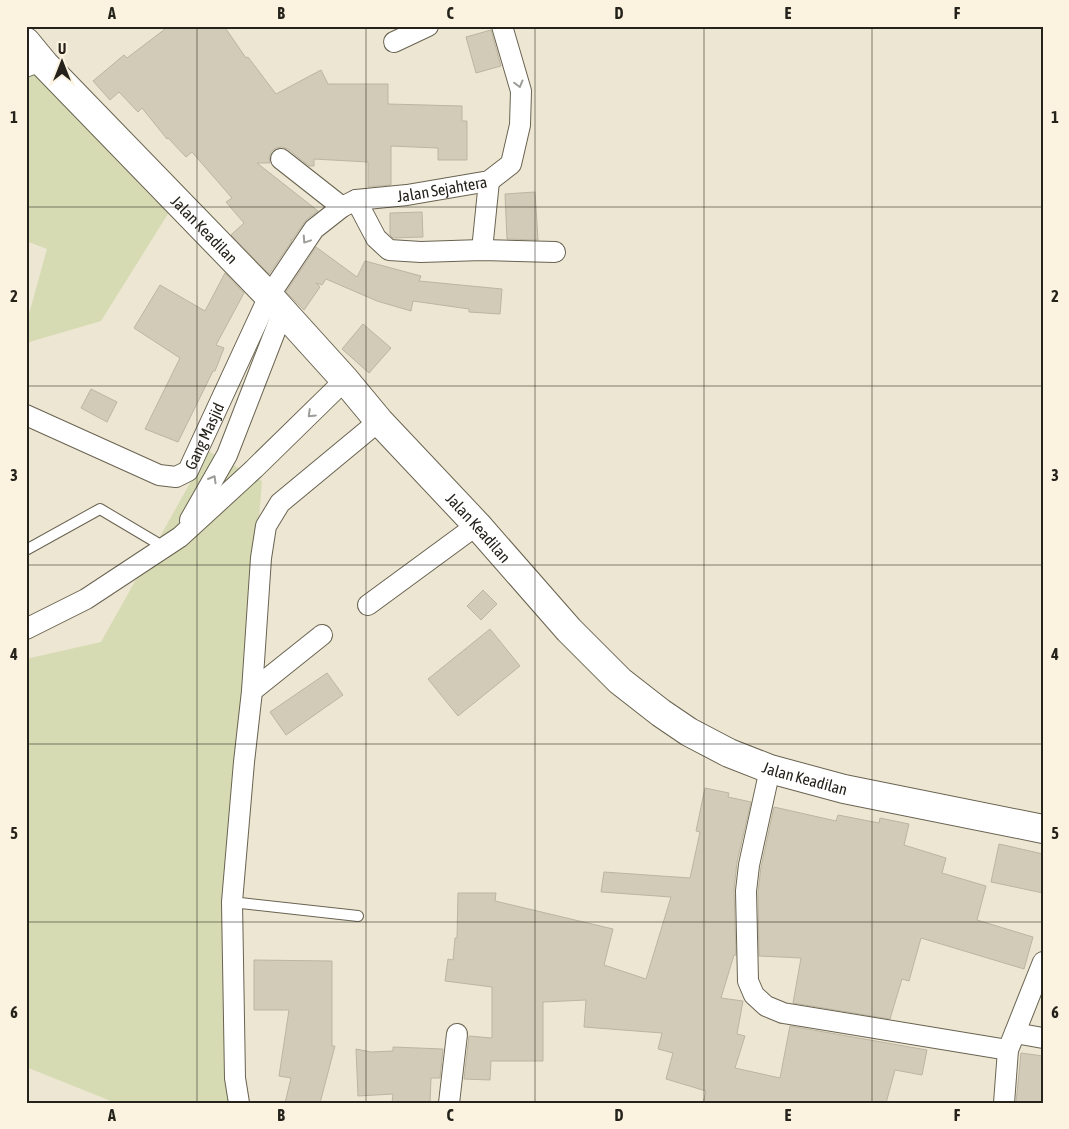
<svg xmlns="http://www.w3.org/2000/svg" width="1069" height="1129" viewBox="0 0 1069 1129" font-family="'Asap Condensed',sans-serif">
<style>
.green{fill:#d6dbb3}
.building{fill:#d2cbb7;stroke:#bcb5a1}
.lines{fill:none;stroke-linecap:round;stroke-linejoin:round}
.lane-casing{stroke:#696351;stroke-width:12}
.street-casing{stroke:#696351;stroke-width:22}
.secondary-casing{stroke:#696351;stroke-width:30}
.lane{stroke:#fff;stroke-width:10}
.street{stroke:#fff;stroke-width:20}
.secondary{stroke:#fff;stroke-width:28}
.oneway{stroke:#9d9c98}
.grid{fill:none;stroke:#25221b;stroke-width:1;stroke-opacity:0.55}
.labels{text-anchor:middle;stroke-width:4;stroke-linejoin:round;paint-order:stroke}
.street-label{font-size:16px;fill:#25221b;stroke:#fbf3df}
.neatline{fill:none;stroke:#25221b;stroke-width:2}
.grid-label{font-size:16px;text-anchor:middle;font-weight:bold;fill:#25221b}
</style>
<rect width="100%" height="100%" fill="#ede6d2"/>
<!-- green -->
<g class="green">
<path d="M26,37L176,201L101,321L26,343V325L47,249L26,241Z"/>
<path d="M208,451L262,481L231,862L240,1103H116L26,1067V659L101,642Z"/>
</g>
<!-- building -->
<g class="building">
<path d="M169,26H224L246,58L248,57L276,94L321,70L328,84H388V104L462,106V121H467V160H438V148L391,146V185L368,187V162L314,159V166H309L288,149L282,147L276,148L272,151L269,157L270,163H257L318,211L306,220L292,240H290L292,241L269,274L231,235L244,223L226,202L232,198L192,152L186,157L168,138L167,139L142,108L138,112L119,92L110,100L93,81L124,55L127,58Z"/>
<path d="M491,30L501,66L476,73L466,37Z"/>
<path d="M535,192L538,240L507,239L505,194Z"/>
<path d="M422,212L423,237L393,238L390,235V213Z"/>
<path d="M316,247L357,277L365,261L421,276L419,281L502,289L500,314L469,312V309L413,301L411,311L377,301L326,279L322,285L316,283L320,287L304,310L286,292Z"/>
<path d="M225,273L244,293L216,345L224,348L215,371H213L178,442L145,429L180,358L134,328L160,285L205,311Z"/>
<path d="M363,324L391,348L369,373L342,349Z"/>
<path d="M91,389L117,402L107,422L81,408Z"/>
<path d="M483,590L497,604L481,620L467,606Z"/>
<path d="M490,629L520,666L458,716L428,679Z"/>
<path d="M327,673L343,695L286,735L270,712Z"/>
<path d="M705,788L729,793L728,797L751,802L737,862L734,890L736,955H734L721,998L743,1001L737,1034L745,1036L735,1068L780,1078L790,1026L927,1050L922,1075L895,1070L886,1103H703L706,1091L666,1079L673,1053L658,1049L662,1033L584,1027L586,1000L543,1002V1061H491L490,1080L464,1079L469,1036L492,1038V987L445,981L448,959L453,960L455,938H457L458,893H496L495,901L613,929L604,965L646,979L671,897L601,892L604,872L690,878L700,832L696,831Z"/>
<path d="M774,807L836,821L838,815L879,823L880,818L909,824L904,845L946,858L942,873L986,886L977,920L1033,937L1024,969L921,938L909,981L902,979L890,1019L793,1003L801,958L759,956L758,892L761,867Z"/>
<path d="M999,844L1043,854V893L991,882Z"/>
<path d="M254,960L332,961V1046H335L320,1103H285L291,1078L279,1076L289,1010H254Z"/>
<path d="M393,1047L443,1049L440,1078H431L430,1103H392L393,1094L358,1096L356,1049L371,1052L393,1051Z"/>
<path d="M1021,1053L1043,1056V1103H1016Z"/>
</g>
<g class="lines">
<defs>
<g id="lane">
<path d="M26,72L44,65"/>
<path d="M26,550L100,509L164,547"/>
<path d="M232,902L358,916"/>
</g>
<g id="street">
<path d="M394,42L428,26"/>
<path d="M281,159L342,207"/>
<path d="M356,200L376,238L389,250L421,252L482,250L555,252"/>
<path d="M482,250L489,181"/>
<path id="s1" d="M26,415L159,475L176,477L188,471L269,296L314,229L342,207L356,200L407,195L489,181L511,164L520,125L521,91L502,26"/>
<path d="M190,520L227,455L283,311"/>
<path d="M368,605L477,525"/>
<path d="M26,629L86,599L180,537L254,469L345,380"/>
<path d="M252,691L322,635"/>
<path d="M770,769L749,865L746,891L748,981L754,995L766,1006L783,1013L1008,1050"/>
<path d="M1015,1033L1043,1038"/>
<path d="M239,1103L235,1078L232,902L244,762L252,691L261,558L266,526L280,503L379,421"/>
<path d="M449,1103L457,1034"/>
<path d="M1004,1103L1008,1050L1043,962"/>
</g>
<g id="secondary">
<path id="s2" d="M26,42L45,65L269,296L345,380L379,421L477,525L569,630L620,681L661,713L689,732L729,753L770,769L844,789L1043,829"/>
</g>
</defs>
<!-- lane casing -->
<use href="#lane" class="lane-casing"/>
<!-- street casing -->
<use href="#street" class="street-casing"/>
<!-- secondary casing -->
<use href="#secondary" class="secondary-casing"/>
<!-- lane -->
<use href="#lane" class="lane"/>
<!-- street -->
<use href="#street" class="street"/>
<!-- secondary -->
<use href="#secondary" class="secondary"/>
</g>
<!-- one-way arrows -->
<defs><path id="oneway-chevron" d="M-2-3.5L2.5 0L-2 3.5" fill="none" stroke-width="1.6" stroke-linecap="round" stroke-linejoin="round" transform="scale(1.25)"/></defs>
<g class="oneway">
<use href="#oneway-chevron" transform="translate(519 84) rotate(75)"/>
<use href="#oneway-chevron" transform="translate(306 240) rotate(124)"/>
<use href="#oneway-chevron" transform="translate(311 414) rotate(136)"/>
<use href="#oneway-chevron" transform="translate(213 479) rotate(-60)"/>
</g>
<!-- grid -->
<path class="grid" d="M197,26V1103M366,26V1103M535,26V1103M704,26V1103M872,26V1103M26,207H1043M26,386H1043M26,565H1043M26,744H1043M26,922H1043"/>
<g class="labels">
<!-- street labels -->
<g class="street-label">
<text dy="6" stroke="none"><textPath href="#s1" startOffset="588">Jalan Sejahtera</textPath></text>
<text dy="6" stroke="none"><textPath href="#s2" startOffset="259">Jalan Keadilan</textPath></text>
<text dy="6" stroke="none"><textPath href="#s1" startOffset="215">Gang Masjid</textPath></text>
<text dy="6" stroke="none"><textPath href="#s2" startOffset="664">Jalan Keadilan</textPath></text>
<text dy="6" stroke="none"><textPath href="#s2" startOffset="1084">Jalan Keadilan</textPath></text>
</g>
</g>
<!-- border -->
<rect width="1069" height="1129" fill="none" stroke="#fbf3df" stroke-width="55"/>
<!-- north arrow -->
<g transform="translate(62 62)" stroke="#fbf3df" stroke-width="4" paint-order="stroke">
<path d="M0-4L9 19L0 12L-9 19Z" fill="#25221b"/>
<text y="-8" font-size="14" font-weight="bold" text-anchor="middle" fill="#25221b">U</text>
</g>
<rect x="28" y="28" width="1014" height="1074" class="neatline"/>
<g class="grid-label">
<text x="112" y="19">A</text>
<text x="281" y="19">B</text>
<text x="450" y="19">C</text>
<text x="619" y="19">D</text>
<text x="788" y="19">E</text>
<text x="957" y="19">F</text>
<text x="14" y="123">1</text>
<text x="1055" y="123">1</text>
<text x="14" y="302">2</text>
<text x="1055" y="302">2</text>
<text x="14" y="481">3</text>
<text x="1055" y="481">3</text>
<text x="14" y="660">4</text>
<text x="1055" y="660">4</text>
<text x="14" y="839">5</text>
<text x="1055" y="839">5</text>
<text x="14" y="1018">6</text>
<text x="1055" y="1018">6</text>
<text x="112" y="1121">A</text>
<text x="281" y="1121">B</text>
<text x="450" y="1121">C</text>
<text x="619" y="1121">D</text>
<text x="788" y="1121">E</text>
<text x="957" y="1121">F</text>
</g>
</svg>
